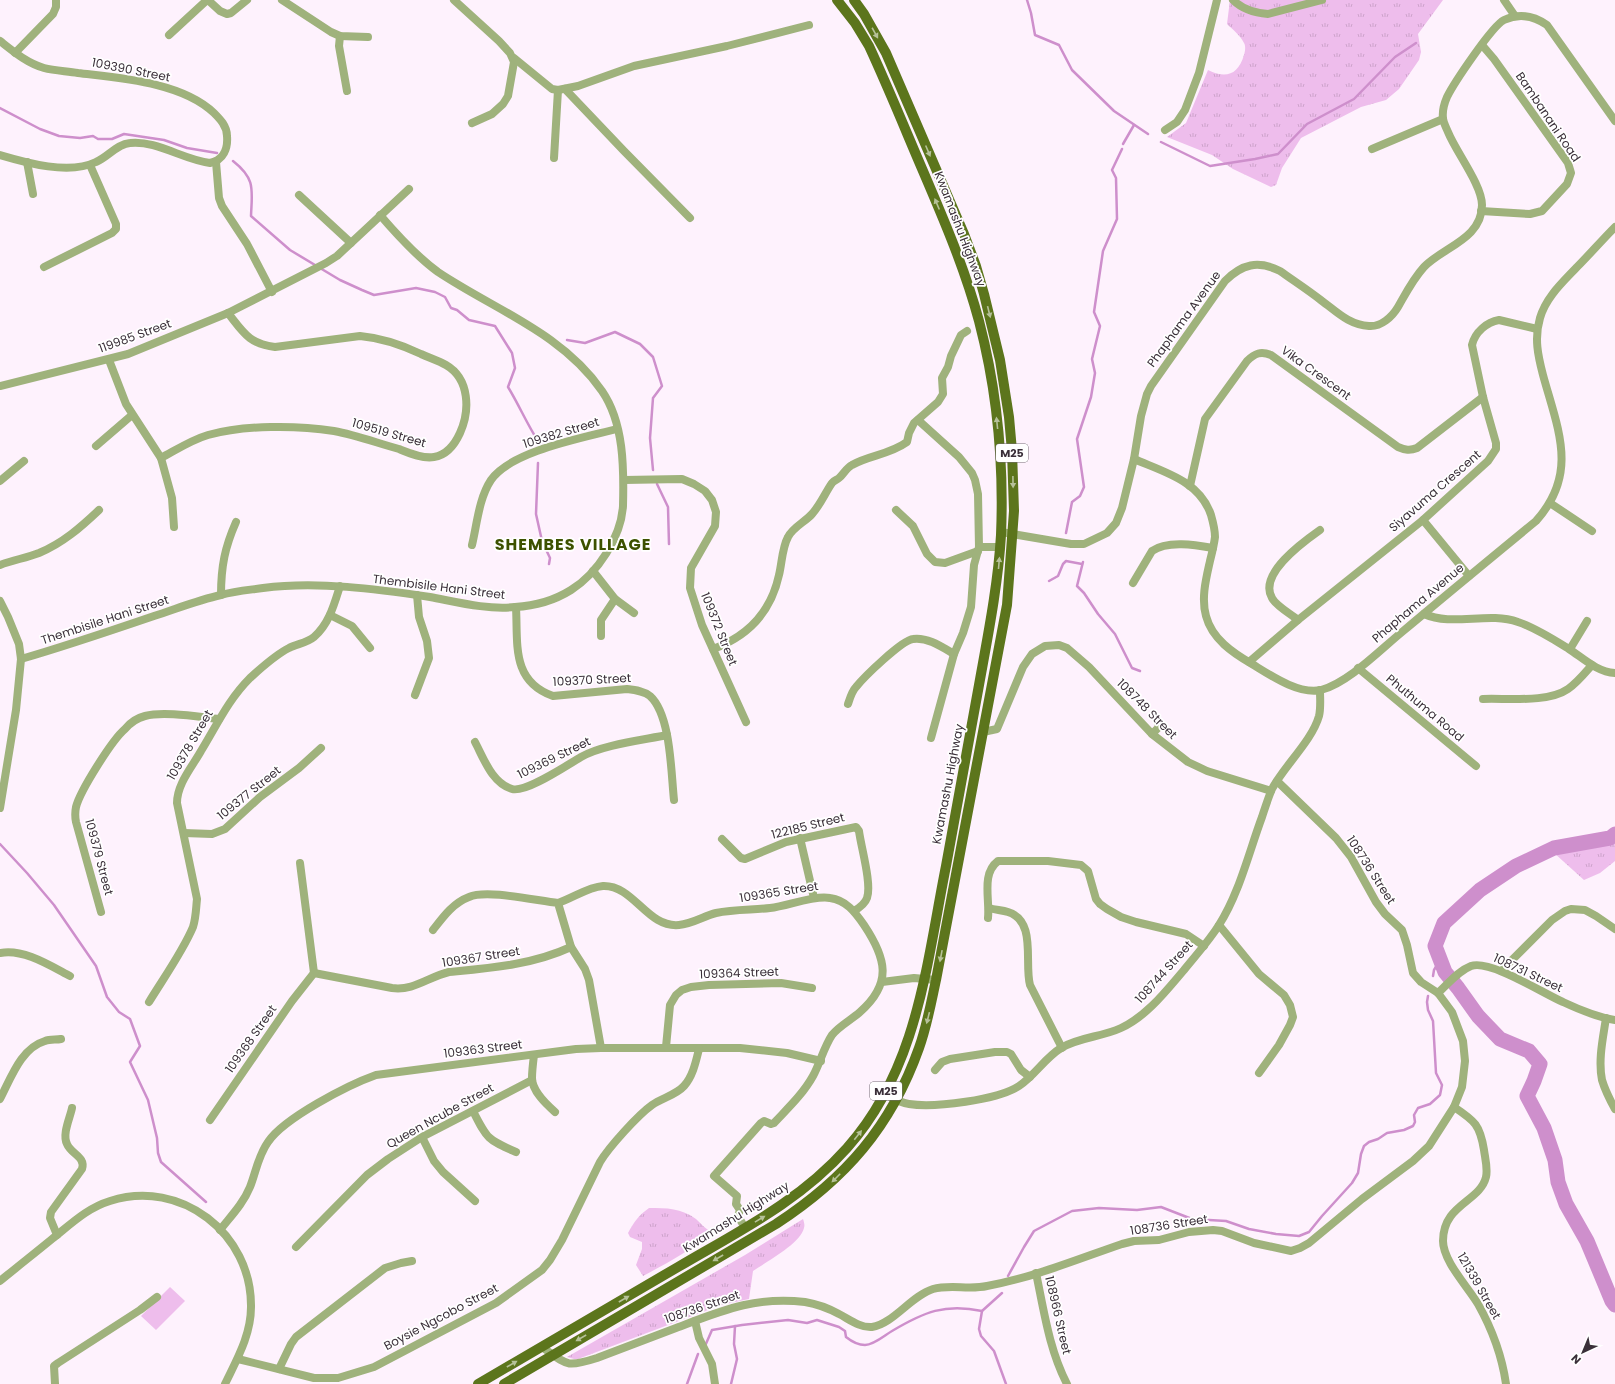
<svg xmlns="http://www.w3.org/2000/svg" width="1615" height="1384" viewBox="0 0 1615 1384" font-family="Poppins,sans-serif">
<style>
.grass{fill:url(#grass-tufts)}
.pitch{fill:#eebdec}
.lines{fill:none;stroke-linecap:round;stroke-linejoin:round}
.stream{stroke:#ce8fcc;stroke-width:2.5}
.river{stroke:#ce8fcc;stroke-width:15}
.minor{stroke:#9fb27c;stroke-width:8}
.major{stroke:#5c751c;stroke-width:10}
.oneway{fill:#b6c199}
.labels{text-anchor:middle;stroke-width:3.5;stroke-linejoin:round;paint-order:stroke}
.shield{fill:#fff;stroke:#756d74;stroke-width:1}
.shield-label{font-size:11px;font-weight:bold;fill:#3a2f39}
.street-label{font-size:12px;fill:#3a2f39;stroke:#fff}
.district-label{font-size:16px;font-weight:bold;letter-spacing:1px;fill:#3d5100;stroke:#fff}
</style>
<defs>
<pattern id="grass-tufts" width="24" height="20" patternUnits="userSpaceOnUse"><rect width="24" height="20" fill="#eebdec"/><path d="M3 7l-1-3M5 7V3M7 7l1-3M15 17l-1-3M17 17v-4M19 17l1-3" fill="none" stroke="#cda3cb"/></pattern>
</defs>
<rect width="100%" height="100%" fill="#fef2fd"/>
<!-- grass -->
<g class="grass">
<path d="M1230,0H1443L1418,34L1421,52L1419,60L1399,89L1386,100L1361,107L1301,138L1282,168L1276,185L1271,187L1233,169L1212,155L1167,137L1186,123L1208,70C1226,79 1238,75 1244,55C1245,52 1246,46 1244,43C1241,36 1232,29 1227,24Z"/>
<path d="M1615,837V861L1600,873L1584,880L1553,852L1612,840Z"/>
<path d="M649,1208C667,1208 681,1208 696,1219C701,1224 705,1228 711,1232C689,1252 669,1262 643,1276L636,1265L642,1249V1242L630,1237L628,1233C634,1222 639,1215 649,1208Z"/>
<path d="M803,1219C804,1222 805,1225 804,1228C800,1244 766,1262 753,1271L749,1299L721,1305L578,1359H574L567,1357L745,1255Z"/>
</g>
<!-- pitch -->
<path class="pitch" d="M170,1287L185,1301L156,1330L141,1316Z"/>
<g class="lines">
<!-- stream -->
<g class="stream">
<path d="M1027,0L1031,13L1035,35L1059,45L1072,70L1114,111L1148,134"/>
<path d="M0,108L40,129L59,136L80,138L93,136L98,139H112L124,134L164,140L187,148L217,153"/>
<path d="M1161,142L1210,166L1255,159L1278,154L1307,124L1354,99L1395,57L1416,43"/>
<path d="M1123,144L1134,125"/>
<path d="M233,161C256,179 252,190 251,216L290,250L340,280L362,290L374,295L416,288L435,292L445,297L451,308L457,310L469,320L495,326L512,353L515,368L508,387C519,405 527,424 538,441"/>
<path d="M567,340L585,343L615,332L640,344L653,357L662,386L653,398L650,438L653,470"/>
<path d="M538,463L536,514L542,541L550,558L549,564"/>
<path d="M657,484L668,507L669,544"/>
<path d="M1066,533L1072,502L1080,496L1084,487L1077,439L1091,397L1095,373L1092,359L1100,326L1094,312L1103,251L1117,219L1116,178L1112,170L1122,149"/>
<path d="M1083,562L1077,586L1084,593L1098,614L1115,634L1132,668L1140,671"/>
<path d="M1049,581L1058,576L1063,564L1066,561L1082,564"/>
<path d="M0,844L27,873L54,905L96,966L107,997L119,1012L130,1019L140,1046L130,1062L148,1100L157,1138L158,1153L161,1162L206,1202"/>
<path d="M1433,976L1434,970L1440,960"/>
<path d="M1008,1276L1024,1247L1034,1231L1072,1211L1099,1208L1137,1210L1161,1207L1192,1219L1226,1221L1249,1229L1276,1234L1299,1236L1309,1232L1322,1216L1352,1183L1358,1173L1361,1154L1364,1146L1369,1142L1378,1139L1387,1133L1404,1130L1413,1126L1415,1122L1414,1115L1418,1108L1430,1104L1440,1095L1442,1085L1436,1073L1433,1021L1428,1010L1427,1002L1428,996"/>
<path d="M1002,1293L982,1311L979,1329L981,1336L994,1351L1006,1384"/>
<path d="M705,1346L712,1330L742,1325L788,1320L807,1323L817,1320L839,1327L845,1331L846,1337C851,1341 858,1345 865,1345C874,1345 885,1335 892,1331C924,1312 945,1303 982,1311"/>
<path d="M687,1384L698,1354"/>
<path d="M731,1384L737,1359L734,1344L735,1326"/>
</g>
<!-- river -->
<path class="river" d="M1615,834L1610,838L1554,848L1516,866L1480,890L1444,923L1435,946L1445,972L1458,988L1478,1016L1500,1039L1529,1051L1540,1064L1534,1081L1527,1096L1544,1128L1555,1160L1558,1182L1566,1204L1587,1241L1612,1301L1615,1305"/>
<!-- minor -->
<g class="minor">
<path d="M208,0L220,11L227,14L231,13L247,0"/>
<path d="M282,0L331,32L340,36L368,37"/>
<path d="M454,0L499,41L510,53L514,62L508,96L503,104L492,114L472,123"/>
<path d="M1233,0C1243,10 1255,13 1268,14L1322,0"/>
<path d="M1504,0L1515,16"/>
<path d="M169,35L207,0"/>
<path d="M340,36L339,46L347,91"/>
<path d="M0,41C14,52 27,63 44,68C55,71 67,71 78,73C119,78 182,82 214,113C220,119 227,126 227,136C228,148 224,160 210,163C184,160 156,140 130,143C117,144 108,157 96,162C69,175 27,163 0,155"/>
<path d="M15,53L53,14L56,7V0"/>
<path d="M514,58L552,89L558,90L578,86L634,66L727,46L809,25"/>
<path d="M565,89L624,151L690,218"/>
<path d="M1165,130L1177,122L1185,110L1199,73L1217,0"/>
<path d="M1372,149L1443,119"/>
<path d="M554,158L558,90"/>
<path d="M27,162L33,194"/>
<path d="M216,162L219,198L222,206L247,244L272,292"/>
<path d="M299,195L351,243"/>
<path d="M1481,211L1530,214L1542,211L1567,184L1571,173L1568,163L1494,59L1482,45"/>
<path d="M44,267L112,233L116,229V224L90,165"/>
<path d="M109,360L126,404L161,458L172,498L174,527"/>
<path d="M0,386L128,354L228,313L326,263L337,256L409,189"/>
<path d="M918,420L959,457L972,473L975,480L978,494L979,547"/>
<path d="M96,446L132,415"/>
<path d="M161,458C176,450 191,440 208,435C245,425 296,425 334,431C356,435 377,443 399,449C409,453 423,459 434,457C447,455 455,444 460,433C470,411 470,379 446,365C439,361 430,358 421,354C402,345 382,338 360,336L275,347C249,344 243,332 228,313"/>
<path d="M1134,459C1164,472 1200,481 1211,515C1213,522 1215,529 1215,537C1214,545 1212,553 1210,561C1206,579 1201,598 1206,616C1212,639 1233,653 1252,664C1270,675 1299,695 1321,690C1348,683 1380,650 1402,632C1446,595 1491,558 1536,521C1579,473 1558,430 1543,375C1538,356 1534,338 1540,318C1546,297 1563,282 1577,267C1590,254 1602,240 1615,227"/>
<path d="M624,480L682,479L694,484L705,491L712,500L716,512L715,526L691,568L690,588L702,625L746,722"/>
<path d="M0,481L24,461"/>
<path d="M1190,486L1205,419L1247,361C1255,353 1261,351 1271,355L1398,447C1405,450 1410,451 1417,448L1483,397"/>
<path d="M1550,503L1592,531"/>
<path d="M896,510L913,526L927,554L935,562L945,563L978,551"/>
<path d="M1423,520L1469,576"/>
<path d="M1001,532L1071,544H1084L1107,533L1116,523L1122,508L1134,459L1141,416L1147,394L1151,386L1225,281C1242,264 1258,260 1280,271C1294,281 1308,290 1322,301C1337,312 1349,325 1369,326C1381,327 1392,317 1398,307C1406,293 1413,279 1424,267C1443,247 1482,239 1482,205C1482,185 1456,152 1448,132C1446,127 1443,122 1443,118C1442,110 1444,104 1447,97C1454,83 1492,26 1504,20C1519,13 1534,16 1547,25L1615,121"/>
<path d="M472,545C477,524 479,498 491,480C511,451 583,438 617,429"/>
<path d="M0,565C13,560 26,558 39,553C63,543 81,527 99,510"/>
<path d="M593,571L615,599L634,613"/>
<path d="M1133,583L1152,551C1167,540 1196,545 1213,548"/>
<path d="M221,595C221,566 225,547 236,522"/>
<path d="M0,601L8,617L19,644L21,659L16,710L0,808"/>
<path d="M516,607C518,644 511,681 553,696L627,689C636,690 644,691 650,696C671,715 671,773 674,800"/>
<path d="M1424,614C1453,627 1488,611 1518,622C1536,628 1553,639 1569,649C1583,658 1597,672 1615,673"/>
<path d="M330,615L352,626L370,648"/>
<path d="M1298,620C1291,614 1276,606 1272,598C1258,574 1303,542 1320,530"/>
<path d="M601,636V620L615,599"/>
<path d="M713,649C748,636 771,612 779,575C782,563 782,548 788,537C793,527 805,522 812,514C821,504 825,493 832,483C834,480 837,480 839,478C844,474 846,468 852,465C869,455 889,455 907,442L909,433L914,423L938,402L943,394L942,378L948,367L951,356L961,335L967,331"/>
<path d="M1570,649L1587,621"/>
<path d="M21,659C66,646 110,631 154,616C176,609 198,600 221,595C235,591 249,590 263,588C317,581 377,589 430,597C457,602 487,610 515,607C534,606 555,600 571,590C598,573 621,537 623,506C624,468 624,423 602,391C562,333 495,310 438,272C416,256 398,236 380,215"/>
<path d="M1249,662L1298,620L1423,520L1488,461L1496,449V443L1483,397L1472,345C1475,332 1487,322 1499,320L1537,329"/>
<path d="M1358,668L1476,766"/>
<path d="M415,695L429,658L427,641L419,617L417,595"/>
<path d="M1483,699C1507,698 1548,703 1568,689C1577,683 1585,673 1592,665"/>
<path d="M848,704C850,698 852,691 856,687C864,677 902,640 913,639C928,637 942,647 954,654"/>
<path d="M983,732L997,729L1023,667L1032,654L1045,646L1059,645L1067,648L1089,667L1152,734L1188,762L1207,771L1271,791"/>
<path d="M1152,734L1159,727L1158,722"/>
<path d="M931,738L954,654L963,633L971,607L974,565L979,547H1000"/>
<path d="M475,742C484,759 492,783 512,789C526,793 567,765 581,757C601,745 643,740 667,735"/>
<path d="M184,833L212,834L225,829L260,797L299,768L321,748"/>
<path d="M800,838L814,898"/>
<path d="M722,839L741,858L745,859L786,842L856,827L859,831C861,847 872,884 867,898C865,904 859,908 854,911"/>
<path d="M300,863L314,973"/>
<path d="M558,903C573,898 588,887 603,886C634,885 647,928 679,925C692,924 704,916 716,913C734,909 753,910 770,908C788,906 814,895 830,898C846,900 855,912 864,925C886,958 893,983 860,1012C851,1020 839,1026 832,1035C824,1047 820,1063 813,1076C803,1094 788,1108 774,1123L771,1124L764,1121L761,1123L714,1176L737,1196L736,1204L740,1210L738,1216L745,1228"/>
<path d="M989,908C995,910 1002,910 1008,912C1037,921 1024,963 1030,985L1062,1048"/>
<path d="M101,912L76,822C75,817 75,812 76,807C80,791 112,740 125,729C130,723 137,718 145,716C164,711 199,717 219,719"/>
<path d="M988,918C990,899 981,874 998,861H1048L1081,865L1088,871L1096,899L1100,904L1107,909L1121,917L1136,922L1186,934L1204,946"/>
<path d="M1219,925L1259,974L1284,995L1290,1005L1293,1017L1290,1025L1279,1045L1259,1073"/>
<path d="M433,930C443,917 453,903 469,897C487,889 538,901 558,903L571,947L585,969L589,980L601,1048"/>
<path d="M0,953C23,948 51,966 70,976"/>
<path d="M1501,971L1552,920L1565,911L1571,909L1585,910L1596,916L1615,929"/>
<path d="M314,973L392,988C414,991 428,977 449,972C490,968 532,965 571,947"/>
<path d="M882,982L914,978L936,980"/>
<path d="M1438,993C1448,984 1458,971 1471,966C1490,959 1544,994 1563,1002C1580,1010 1597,1017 1615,1020"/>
<path d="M149,1002C163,979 183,951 193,927C196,918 196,908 197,899L177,803C177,784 192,767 201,751C217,725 228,700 250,678C261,668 275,655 289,648C296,644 307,643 314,637C329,624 334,605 340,586"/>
<path d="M1606,1018C1603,1038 1598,1060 1602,1080C1605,1090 1610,1100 1615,1109"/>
<path d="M666,1047L670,1005L676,995L682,990L691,987L709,985L781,983L812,988"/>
<path d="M534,1055C533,1063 532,1071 532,1078C532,1091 546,1104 555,1112"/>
<path d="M935,1070L942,1062L950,1059L995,1052H1007L1011,1054L1021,1070L1030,1077"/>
<path d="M885,1094C892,1098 900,1103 909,1104C934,1108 998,1100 1019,1086C1035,1075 1045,1058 1061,1048C1079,1037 1102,1037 1121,1028C1147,1016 1166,991 1184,970C1196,955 1209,941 1219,925C1239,894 1249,852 1262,817C1265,808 1268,798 1272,789C1284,766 1312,741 1319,716C1321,708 1320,699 1320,690"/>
<path d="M0,1099C11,1078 21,1048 45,1041C50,1039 56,1040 61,1039"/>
<path d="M1454,1107C1475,1121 1480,1125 1484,1150C1485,1158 1488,1168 1486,1177C1480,1202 1443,1204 1443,1241C1443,1261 1468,1287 1478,1304C1492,1329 1502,1356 1506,1384"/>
<path d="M473,1111C487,1139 488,1140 516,1152"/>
<path d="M210,1120L292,1001L314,973"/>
<path d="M422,1137L434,1161L443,1172L475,1201"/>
<path d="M220,1230C231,1216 243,1204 250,1187C256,1172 258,1156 268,1142C284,1118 348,1085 376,1075L576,1049L601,1048H740L787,1053L821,1061"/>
<path d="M57,1235L50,1218L51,1212L82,1169C86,1157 71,1154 67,1144C62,1134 70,1118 72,1108"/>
<path d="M296,1247L367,1175L388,1159L422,1137L532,1080"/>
<path d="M1036,1273C1044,1311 1049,1349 1067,1384"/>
<path d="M0,1281C17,1267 35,1253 52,1239C71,1224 87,1208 110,1201C181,1178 252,1234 251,1307C251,1335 237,1359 225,1384"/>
<path d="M695,1321L699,1338L712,1364L715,1384"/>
<path d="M542,1347C567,1365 566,1368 597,1358C623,1348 650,1338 676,1328C721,1311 755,1296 805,1302C817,1304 828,1308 839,1314C849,1319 860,1328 872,1327C893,1324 911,1296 933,1289C950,1284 969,1290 987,1286C1032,1278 1078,1259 1122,1244L1134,1241L1159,1240L1189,1232L1213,1230L1222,1231L1254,1243L1291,1251L1300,1248L1309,1243L1362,1199L1413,1161L1429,1146L1454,1107L1462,1087L1465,1061L1463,1041L1452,1012L1438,993L1421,982L1413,973L1407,945L1402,930L1385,914L1376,902L1351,857L1336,838L1277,781"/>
<path d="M238,1359L314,1378H338L374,1367L496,1303L542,1270L550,1260L562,1240L600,1162C609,1147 638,1115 652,1105C662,1098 676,1095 684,1086C693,1076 696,1061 699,1049"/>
<path d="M279,1369L291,1344L296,1337L385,1268L401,1263L412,1261"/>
<path d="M55,1384L54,1366L58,1363L140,1310L157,1297"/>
</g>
<!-- major -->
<g class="major">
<path d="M478,1384C545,1345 611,1306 678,1267C739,1231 799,1202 847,1148C918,1068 926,966 946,866C957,805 968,745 979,685C988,635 998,585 1001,535C1004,463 997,390 979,321C965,269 944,220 923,171C905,129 888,87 869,46L855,23L837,0"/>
<path d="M504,1384L776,1224C845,1179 891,1127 919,1048C927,1026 931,1003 936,980L1007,605L1014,511L1012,451L1009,417L1000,360L984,294L976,266L964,234L886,53L864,14L854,0"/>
</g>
</g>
<!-- one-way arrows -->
<defs><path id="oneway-solid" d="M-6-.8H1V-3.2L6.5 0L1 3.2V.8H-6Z"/></defs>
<g class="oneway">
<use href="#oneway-solid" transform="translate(875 33) rotate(61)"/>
<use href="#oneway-solid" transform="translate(928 151) rotate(67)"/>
<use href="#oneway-solid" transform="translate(937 204) rotate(-113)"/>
<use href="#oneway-solid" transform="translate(989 312) rotate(76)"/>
<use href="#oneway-solid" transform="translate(997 423) rotate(-96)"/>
<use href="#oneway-solid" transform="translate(1013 482) rotate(89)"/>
<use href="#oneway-solid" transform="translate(999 563) rotate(-85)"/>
<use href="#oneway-solid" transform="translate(941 956) rotate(101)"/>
<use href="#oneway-solid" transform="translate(928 1018) rotate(104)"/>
<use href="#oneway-solid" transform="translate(858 1135) rotate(-52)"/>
<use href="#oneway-solid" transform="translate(836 1178) rotate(135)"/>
<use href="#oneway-solid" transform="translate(760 1219) rotate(-31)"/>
<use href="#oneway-solid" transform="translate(718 1258) rotate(150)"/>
<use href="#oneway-solid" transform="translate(624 1299) rotate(-30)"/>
<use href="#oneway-solid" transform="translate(581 1338) rotate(150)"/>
<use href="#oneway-solid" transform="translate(512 1364) rotate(-30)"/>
</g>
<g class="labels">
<!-- shield labels -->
<g class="shield">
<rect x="996" y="444" width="32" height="18" rx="3"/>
<rect x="870" y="1082" width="32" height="18" rx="3"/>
</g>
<g class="shield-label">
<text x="1012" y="457">M25</text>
<text x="886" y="1095">M25</text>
</g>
<!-- street labels -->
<g class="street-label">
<text transform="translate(131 70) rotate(11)" y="4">109390 Street</text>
<text transform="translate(1548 117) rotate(56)" y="4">Bambanani Road</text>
<text transform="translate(960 229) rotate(69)" y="4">Kwamashu Highway</text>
<text transform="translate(1184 319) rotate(-54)" y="4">Phaphama Avenue</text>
<text transform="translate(135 336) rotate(-20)" y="4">119985 Street</text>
<text transform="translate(1316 373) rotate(36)" y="4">Vika Crescent</text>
<text transform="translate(389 433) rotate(16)" y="4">109519 Street</text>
<text transform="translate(561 433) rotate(-17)" y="4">109382 Street</text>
<text transform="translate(1435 491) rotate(-41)" y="4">Siyavuma Crescent</text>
<text transform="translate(439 587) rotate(7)" y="4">Thembisile Hani Street</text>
<text transform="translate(1418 603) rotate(-40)" y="4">Phaphama Avenue</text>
<text transform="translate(105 620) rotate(-18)" y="4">Thembisile Hani Street</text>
<text transform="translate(719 629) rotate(68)" y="4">109372 Street</text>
<text transform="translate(592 680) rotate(-3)" y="4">109370 Street</text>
<text transform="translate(1425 708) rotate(40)" y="4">Phuthuma Road</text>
<text transform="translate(1147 709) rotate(45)" y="4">108748 Street</text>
<text transform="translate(190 745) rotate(-60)" y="4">109378 Street</text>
<text transform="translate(554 758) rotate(-26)" y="4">109369 Street</text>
<text transform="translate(948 784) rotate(-79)" y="4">Kwamashu Highway</text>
<text transform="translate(249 793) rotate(-39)" y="4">109377 Street</text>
<text transform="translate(808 826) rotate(-14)" y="4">122185 Street</text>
<text transform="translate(99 857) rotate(75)" y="4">109379 Street</text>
<text transform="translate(1371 870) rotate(57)" y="4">108736 Street</text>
<text transform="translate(779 892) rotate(-9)" y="4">109365 Street</text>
<text transform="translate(481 957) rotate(-9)" y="4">109367 Street</text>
<text transform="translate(1164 972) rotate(-48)" y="4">108744 Street</text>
<text transform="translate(739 973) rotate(-2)" y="4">109364 Street</text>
<text transform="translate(1528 973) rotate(25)" y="4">108731 Street</text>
<text transform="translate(251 1039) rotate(-55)" y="4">109368 Street</text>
<text transform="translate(483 1049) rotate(-7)" y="4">109363 Street</text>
<text transform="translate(440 1116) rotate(-29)" y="4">Queen Ncube Street</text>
<text transform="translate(736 1217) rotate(-32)" y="4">Kwamashu Highway</text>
<text transform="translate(1169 1225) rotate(-9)" y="4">108736 Street</text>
<text transform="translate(1479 1286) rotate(60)" y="4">121339 Street</text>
<text transform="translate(702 1307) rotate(-19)" y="4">108736 Street</text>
<text transform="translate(1058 1315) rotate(77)" y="4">108966 Street</text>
<text transform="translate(441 1317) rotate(-28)" y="4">Boysie Ngcobo Street</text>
</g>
<!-- district labels -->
<g class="district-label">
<text x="573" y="550">SHEMBES VILLAGE</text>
</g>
</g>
<!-- north arrow -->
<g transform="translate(1583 1352) rotate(224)" stroke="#ffffff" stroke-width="3" paint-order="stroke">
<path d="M0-3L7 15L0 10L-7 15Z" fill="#3a2f39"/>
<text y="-6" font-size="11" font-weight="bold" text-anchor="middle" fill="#3a2f39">N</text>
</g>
</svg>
